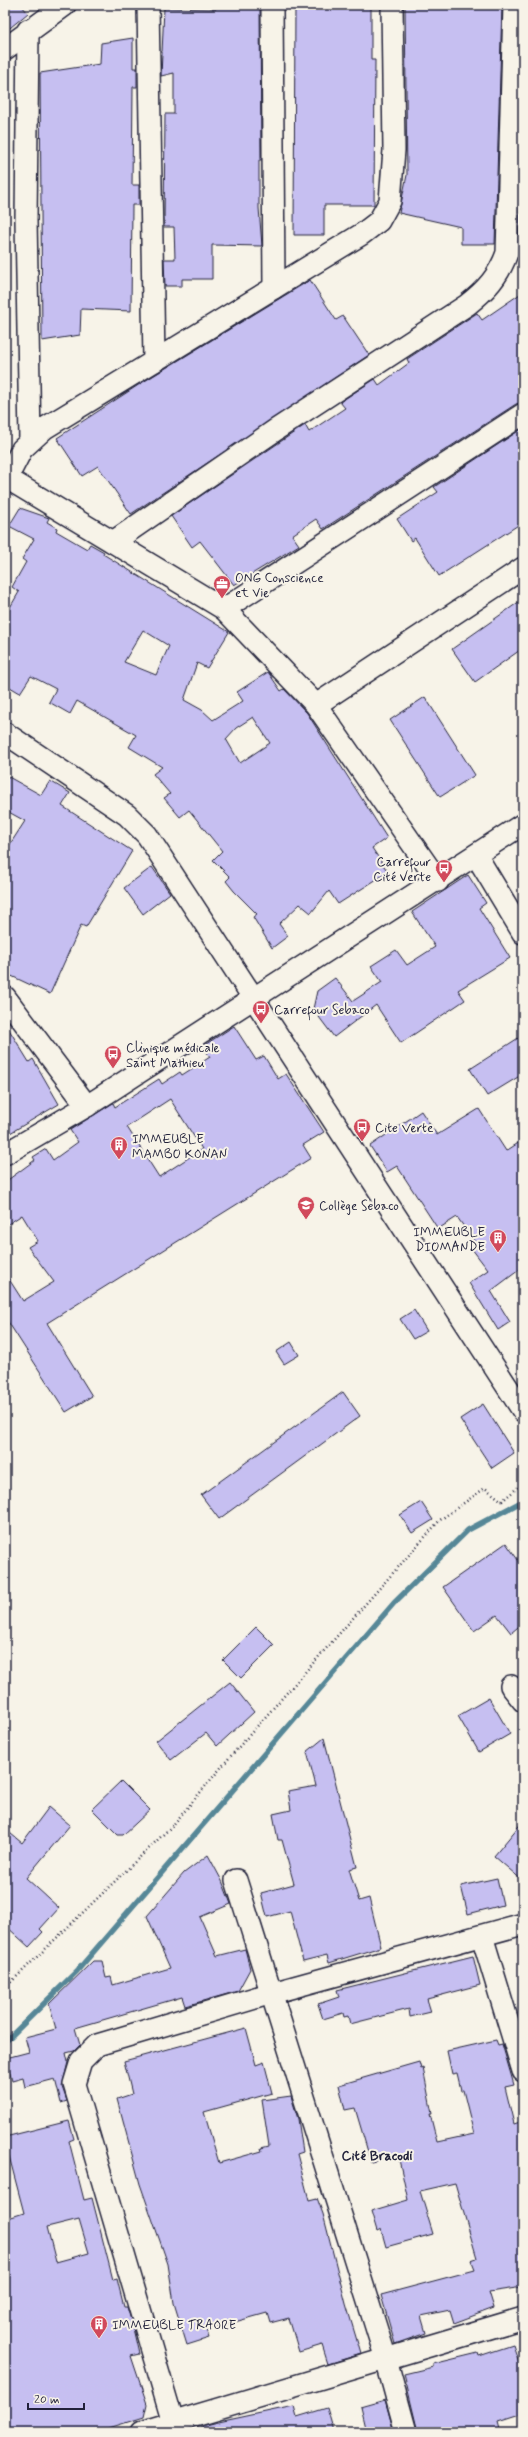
<svg xmlns="http://www.w3.org/2000/svg" width="528" height="2437" viewBox="0 0 528 2437" font-family="Mynerve,sans-serif">
<style>
.lines{fill:none;stroke-linecap:round;stroke-linejoin:round}
.stream{stroke:#578797;stroke-width:5.5}
.building{fill:#c6bff1;stroke:#22223b;fill-rule:evenodd}
.minor-casing{stroke:#22223b;stroke-width:24}
.path{stroke:#22223b;stroke-width:2.5;stroke-dasharray:1 3;stroke-linecap:butt}
.minor{stroke:#f7f3e8;stroke-width:21}
.labels{text-anchor:middle;stroke-width:4;stroke-linejoin:round;paint-order:stroke}
.poi-label{font-size:13px;fill:#22223b;stroke:#f7f3e8;text-anchor:start}
.neighbourhood-label{font-size:14px;font-weight:bold;fill:#22223b;stroke:#f7f3e8}
</style>
<rect width="100%" height="100%" fill="#f7f3e8"/>
<filter id="ink" filterUnits="userSpaceOnUse"><feTurbulence type="fractalNoise" baseFrequency=".025" numOctaves="2"/><feDisplacementMap in="SourceGraphic" scale="8" xChannelSelector="R" yChannelSelector="G"/><feConvolveMatrix kernelMatrix="1 2 1 2 8 2 1 2 1" color-interpolation-filters="sRGB"/></filter>
<g filter="url(#ink)">
<g class="lines">
<!-- stream -->
<path class="stream" d="M5,2042L77,1971L394,1603L468,1530L523,1501"/>
</g>
<!-- building -->
<g class="building">
<path d="M5,5H21L28,13L5,32Z"/>
<path d="M215,5H260L261,160H259V208L262,246L212,245V279H182V286H165L164,259H175L174,227H164L165,114H174V73L161,76L164,8L216,9Z"/>
<path d="M295,5H371V60H375L374,205H324V235H294Z"/>
<path d="M405,5H502L495,244H461V227L399,213L407,175Z"/>
<path d="M133,38V68H137V87H133L132,185H139V205H132L131,311L81,309L80,335L42,341L40,73L100,64L101,43Z"/>
<path d="M523,111V244H519Z"/>
<path d="M310,280L336,320L343,316L369,355L131,514L98,466L82,476L57,438L143,382Z"/>
<path d="M523,292V402L516,404L323,529L316,519L292,535L299,545L234,585L200,541L192,547L171,516L305,425L309,432L345,408L340,402L375,379L379,385L409,363L407,359L477,313L482,320Z"/>
<path d="M523,428V522L439,576L415,538L411,541L397,519L438,492L434,487Z"/>
<path d="M20,508L49,518L47,522L57,528L56,531L87,549L90,544L104,552L103,554L229,632L207,668L197,663L184,700L202,710L213,720L243,701L237,692L268,672L281,691L284,689L307,713L387,838L372,848L388,872L338,904L329,891L311,913L300,904L279,924L288,936L272,948L253,917L257,914L234,891L226,881L230,877L213,860L222,851L189,810L180,817L164,798L170,794L153,774L162,767L129,747L136,735L77,701L70,714L49,702L56,689L31,676L20,693L5,684V616L19,592L12,587L26,562L22,559L34,539L9,526ZM143,630L169,646L156,675L124,662ZM253,717L270,743L240,763L226,739L236,728Z"/>
<path d="M523,599V648L475,682L452,649Z"/>
<path d="M425,697L475,775L440,797L390,720Z"/>
<path d="M5,775L41,795L50,781L70,793L62,806L132,851L86,927L81,925L50,994L5,973V852L25,821L5,810Z"/>
<path d="M152,867L170,893L143,914L124,888Z"/>
<path d="M468,875L486,903L479,908L510,958L458,990L465,1000L401,1043L376,1005L334,1037L313,1009L317,991L335,978L353,1001L382,982L371,966L396,950L407,965L435,947L412,912Z"/>
<path d="M5,1023L29,1062L33,1059L59,1104L5,1136Z"/>
<path d="M234,1026L256,1060L264,1056L278,1079L286,1074L324,1132L303,1145L311,1158L47,1323L92,1396L66,1412L5,1317V1273L23,1301L54,1282L28,1247L38,1241L22,1215L5,1226V1182L35,1160L33,1157L46,1149L53,1160L78,1142L70,1130L113,1103L115,1107L159,1079L162,1084L180,1072L182,1075L210,1057L203,1046ZM170,1099L202,1149L159,1177L127,1127Z"/>
<path d="M523,1035V1074L487,1096L470,1069Z"/>
<path d="M479,1109L506,1151L523,1140V1267L491,1291L510,1322L498,1330L469,1283L488,1270L472,1249L477,1245L457,1217L438,1229L397,1166L387,1172L370,1146L421,1111L437,1135Z"/>
<path d="M414,1310L427,1331L413,1339L400,1319Z"/>
<path d="M291,1342L299,1355L284,1364L276,1352Z"/>
<path d="M343,1392L360,1416L219,1519L201,1495Z"/>
<path d="M483,1404L514,1453L492,1468L460,1419Z"/>
<path d="M421,1502L433,1520L412,1533L400,1515Z"/>
<path d="M506,1543L523,1567V1623L511,1633L497,1615L474,1631L443,1587Z"/>
<path d="M256,1627L274,1645L241,1678L223,1660Z"/>
<path d="M230,1682L254,1712L217,1746L206,1733L171,1760L156,1741Z"/>
<path d="M489,1698L510,1734L479,1752L458,1716Z"/>
<path d="M324,1738L357,1867L349,1869L359,1901L369,1898L381,1947L329,1963L327,1955L303,1961L290,1911L267,1917L261,1893L294,1884L282,1840H278L273,1814L291,1810L288,1791L316,1786L307,1752Z"/>
<path d="M121,1781L150,1810L123,1835H118L92,1809Z"/>
<path d="M49,1807L70,1825L26,1878L59,1908L40,1929L43,1932L29,1947L5,1925V1829L22,1843Z"/>
<path d="M523,1821V1881L494,1856Z"/>
<path d="M208,1855L222,1881L231,1904L200,1917L217,1956L245,1949L250,1969L238,1991L185,2006L182,1997L75,2028L80,2045L74,2051L66,2053L68,2062L62,2087L67,2101L61,2103L55,2079L25,2087L23,2078L12,2081L6,2058L29,2052L25,2037L56,2029L49,2004L93,1961H102L106,1978L111,1977L113,1985L170,1968L147,1916L184,1873Z"/>
<path d="M497,1878L503,1905L468,1914L461,1886Z"/>
<path d="M473,1956L480,1985L427,1999L431,2012L410,2017L409,2009L350,2024L348,2016L344,2017L343,2013L323,2019L318,2004L339,1997L337,1990Z"/>
<path d="M246,2028L256,2065L264,2062L272,2093L204,2112L219,2163L262,2151L261,2148L269,2146L262,2100L291,2096L298,2119L303,2152L297,2154L309,2200L317,2198L323,2214L346,2304L361,2354L328,2364L322,2345L299,2352L289,2318L270,2323L267,2313L206,2330L209,2338L187,2345L174,2303L168,2264L140,2184L117,2099L132,2094L124,2061Z"/>
<path d="M496,2040L498,2045L502,2044L514,2085L505,2087L514,2124L523,2121V2287L489,2292L494,2308L454,2323L450,2310L421,2316L426,2333L395,2344L381,2295L475,2270L471,2260L477,2258L455,2183L420,2191L433,2234L386,2247L381,2229L377,2231L371,2211L408,2200L398,2155L371,2162L355,2108L345,2110L339,2085L419,2062L421,2069L423,2068L432,2114H430L437,2142L474,2134L463,2090H461L457,2073L452,2074L447,2051Z"/>
<path d="M69,2121L74,2139L69,2141L84,2200L92,2198L113,2280L117,2279L124,2307H127L131,2320L139,2354L131,2356L147,2404L144,2417L96,2432H5V2219L24,2213L9,2156L5,2157V2137ZM79,2219L89,2253L56,2262L47,2227Z"/>
<path d="M513,2345L523,2374V2413L498,2421L501,2432H418L404,2374L433,2367V2364L478,2353L479,2356Z"/>
<path d="M385,2400L394,2432H366L360,2407Z"/>
<path d="M294,2406L297,2417L327,2408L334,2432H203L202,2426L214,2423Z"/>
</g>
<g class="lines">
<defs>
<g id="minor">
<path d="M148,5L154,361"/>
<path d="M272,5L274,288"/>
<path d="M28,30L26,220L30,439"/>
<path d="M5,49L65,5"/>
<path d="M5,477L224,609L316,705L438,881"/>
<path d="M5,482L22,449L45,428L362,234L379,221L390,201L394,150L392,5"/>
<path d="M113,542L277,429L467,305C486,290 499,276 507,253L514,5"/>
<path d="M224,609L523,414"/>
<path d="M316,705L523,568"/>
<path d="M5,733L127,815L147,835L523,1411"/>
<path d="M476,855L523,933"/>
<path d="M5,997L87,1106"/>
<path d="M5,1154L87,1106L523,824"/>
<path d="M511,1686L523,1701"/>
<path d="M236,1880L386,2359L406,2432"/>
<path d="M482,1936L523,2071"/>
<path d="M173,2422L74,2084L81,2061L97,2045L272,1993L523,1924"/>
<path d="M141,2432L523,2318"/>
</g>
</defs>
<!-- minor casing -->
<use href="#minor" class="minor-casing"/>
<!-- path -->
<path class="path" d="M5,1988L173,1825L229,1758L440,1520L485,1488L502,1501L523,1483"/>
<!-- minor -->
<use href="#minor" class="minor"/>
</g>
</g>
<!-- icons -->
<defs>
<symbol id="office-pin" viewBox="-11 -11 22 30"><path d="M0 17L-7.5 6A9.5 9.5 0 1 1 7.5 6Z" fill="#d1495b" stroke="#f7f3e8"/><path d="M-6-3h4V-5.5h4V-3h4V5H-6ZM-1-4.5V-3h2v-1.5ZM-6 0V1H6V0Z" fill="#fff"/></symbol>
<symbol id="bus-pin" viewBox="-11 -11 22 30"><path d="M0 17L-7.5 6A9.5 9.5 0 1 1 7.5 6Z" fill="#d1495b" stroke="#f7f3e8"/><path d="M-5-6H5V4H4V6H2V4H-2V6H-4V4H-5ZM-3.5-4V0h7V-4ZM-3.5 1.2v1.5H-2V1.2ZM2 1.2v1.5H3.5V1.2Z" fill="#fff"/></symbol>
<symbol id="building-pin" viewBox="-11 -11 22 30"><path d="M0 17L-7.5 6A9.5 9.5 0 1 1 7.5 6Z" fill="#d1495b" stroke="#f7f3e8"/><path d="M-4-6H4V6H1V3H-1V6H-4ZM-2.5-4.3h1.7v1.8h-1.7ZM.8-4.3h1.7v1.8H.8ZM-2.5-1h1.7V.8h-1.7ZM.8-1h1.7V.8H.8Z" fill="#fff"/></symbol>
<symbol id="school-pin" viewBox="-11 -11 22 30"><path d="M0 17L-7.5 6A9.5 9.5 0 1 1 7.5 6Z" fill="#d1495b" stroke="#f7f3e8"/><path d="M0-5L7-2L0 1L-7-2ZM-4 1L0 2.5L4 1V4Q0 6-4 4Z" fill="#fff"/></symbol>
</defs>
<g fill-rule="evenodd">
<use href="#office-pin" x="212" y="574" width="20" height="27"/>
<use href="#bus-pin" x="434" y="858" width="20" height="27"/>
<use href="#bus-pin" x="251" y="999" width="20" height="27"/>
<use href="#bus-pin" x="103" y="1044" width="20" height="27"/>
<use href="#bus-pin" x="352" y="1117" width="20" height="27"/>
<use href="#building-pin" x="109" y="1135" width="20" height="27"/>
<use href="#school-pin" x="296" y="1195" width="20" height="27"/>
<use href="#building-pin" x="488" y="1228" width="20" height="27"/>
<use href="#building-pin" x="89" y="2314" width="20" height="27"/>
</g>
<g class="labels">
<!-- poi labels -->
<g class="poi-label">
<text x="235" y="582">ONG Conscience<tspan x="235" dy="15">et Vie</tspan></text>
<text x="431" y="866" text-anchor="end">Carrefour<tspan x="431" dy="15">Cité Verte</tspan></text>
<text x="274" y="1014">Carrefour Sebaco</text>
<text x="126" y="1052">Clinique médicale<tspan x="126" dy="15">Saint Mathieu</tspan></text>
<text x="375" y="1132">Cite Verte</text>
<text x="132" y="1143">IMMEUBLE<tspan x="132" dy="15">MAMBO KONAN</tspan></text>
<text x="319" y="1210">Collège Sebaco</text>
<text x="485" y="1236" text-anchor="end">IMMEUBLE<tspan x="485" dy="15">DIOMANDE</tspan></text>
<text x="112" y="2329">IMMEUBLE TRAORE</text>
</g>
<!-- neighbourhood labels -->
<g class="neighbourhood-label">
<text x="377" y="2160">Cité Bracodi</text>
</g>
</g>
<!-- margin -->
<rect width="528" height="2437" fill="none" stroke="#f7f3e8" stroke-width="20"/>
<rect x="10" y="10" width="508" height="2417" fill="none" stroke="#22223b" stroke-width="1.5" filter="url(#ink)"/>
<!-- scale -->
<path d="M28 2403v6h56v-6" fill="none" stroke="#22223b" stroke-width="2"/>
<text x="34" y="2403" font-size="12" fill="#22223b" stroke="#f7f3e8" stroke-width="3" paint-order="stroke">20 m</text>
</svg>
